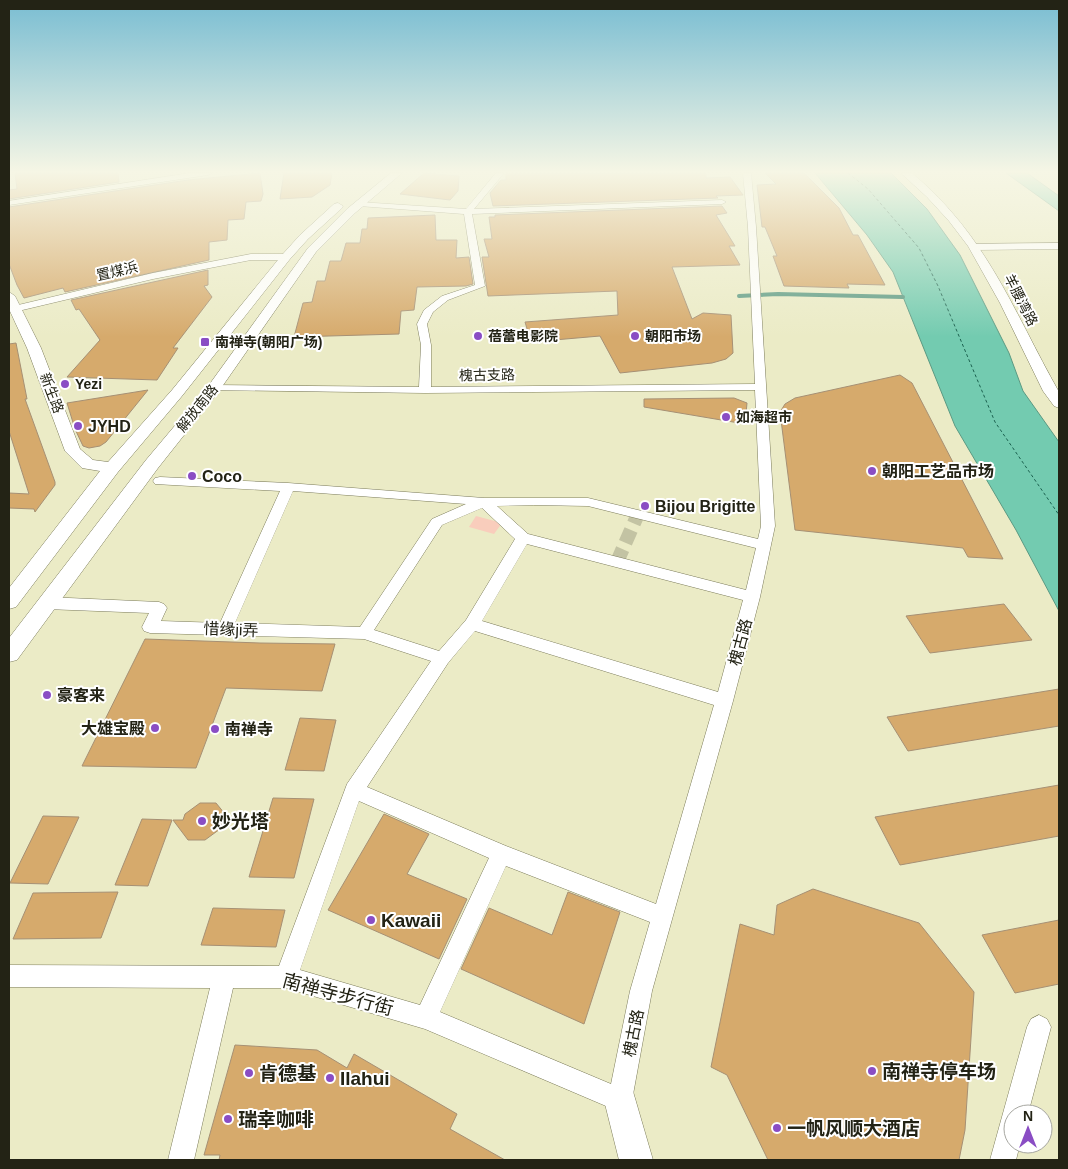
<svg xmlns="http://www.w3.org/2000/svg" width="1068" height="1169" viewBox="0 0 1068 1169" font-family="Arial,'Noto Sans SC',sans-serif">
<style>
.green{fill:#f9cdbc}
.water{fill:#73cbb0;stroke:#5b9982}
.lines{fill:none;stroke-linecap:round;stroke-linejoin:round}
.stream{stroke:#5b9982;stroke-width:4}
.ferry{stroke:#1b614f;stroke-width:1;stroke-dasharray:3 2.5;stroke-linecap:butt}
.building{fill:#d6aa6c;stroke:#a69074}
.street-tunnel{stroke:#c3c3a3;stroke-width:14;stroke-dasharray:14 7;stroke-linecap:butt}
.street-casing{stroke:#7c7c5b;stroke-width:1}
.secondary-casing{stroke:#7c7c5b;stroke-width:1}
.street{fill:#fff;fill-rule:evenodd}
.secondary{fill:#fff;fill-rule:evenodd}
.poi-dot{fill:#8a4dc4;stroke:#fff;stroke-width:2}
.labels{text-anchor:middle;stroke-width:4;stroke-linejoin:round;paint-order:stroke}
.far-street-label{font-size:14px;fill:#232315;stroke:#fff}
.far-poi-label{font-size:14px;font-weight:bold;fill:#232315;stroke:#fff;text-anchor:start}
.poi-label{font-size:16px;font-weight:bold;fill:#232315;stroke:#fff;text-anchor:start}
.street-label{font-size:16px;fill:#232315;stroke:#fff}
.near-poi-label{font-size:19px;font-weight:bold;fill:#232315;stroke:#fff;text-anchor:start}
.near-street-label{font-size:19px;fill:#232315;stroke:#fff}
</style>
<rect width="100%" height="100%" fill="#ebebc6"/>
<!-- green -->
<path class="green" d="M476,516L502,523L494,534L469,527Z"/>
<!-- water -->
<g class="water">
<path d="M815,173H891L927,209L960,255L1009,353L1023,391L1059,442V611L1016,530L955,426L893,272L867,235Z"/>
<path d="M1006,173H1027L1059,196V211Z"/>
</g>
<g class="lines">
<!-- stream -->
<path class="stream" d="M739,296L778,294L903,297"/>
<!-- ferry -->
<path class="ferry" d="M848,173L868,189L919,248L938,286L995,422L1059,515"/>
</g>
<!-- building -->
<g class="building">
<path d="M15,173H118L119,182L9,199V190L17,189Z"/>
<path d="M260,173L263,194L261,201L246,202L244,219L228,220L227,240L209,242V260L65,292L63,288L24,298L17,285L9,264V207L188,180Z"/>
<path d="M284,173H332L330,185L312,197L280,199Z"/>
<path d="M424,173L459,176L458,191L450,200L400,194Z"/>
<path d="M706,173V178L730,177L743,195L716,196L718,198L493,206L490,193L501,180H506V174Z"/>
<path d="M765,173H804L839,208L853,235H858L885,285L847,284L849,288L784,286L773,256H777L765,227H762L757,185L776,184Z"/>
<path d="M722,206L727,213L716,215L735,246H729L740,265L672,267L692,319L703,313L731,315L733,353L726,359L712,363L620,373L600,336L531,342L525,322L618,315L617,291L488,296L482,257H489L484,239H492L489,217H495V215Z"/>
<path d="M435,215L436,240H457L456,258L469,257L473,284L466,286L417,287L414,310L401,311L399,334L294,337L303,303L312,302L317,281H325L330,261H341L346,243H360L362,229H367L368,218Z"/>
<path d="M208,270V285L204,286L212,297L173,348H178L157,380L67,377L100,340L79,309L76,310L71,300Z"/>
<path d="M16,343L27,399H25L55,482V485L35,512L34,509L9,508V493L29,494L9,431V344Z"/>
<path d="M900,375L912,383L1003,559L968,557L963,548L795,530L780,412L785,404L795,398Z"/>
<path d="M148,390L106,442L100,446L89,448L83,446L75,429L67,403Z"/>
<path d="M734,398L747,403L745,424L644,407V399Z"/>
<path d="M1004,604L1032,640L930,653L906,616Z"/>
<path d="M145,639L260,643L335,644L322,691L226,688L196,768L82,766Z"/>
<path d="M1059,689V726L908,751L887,717Z"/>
<path d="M300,718L336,720L324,771L285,770Z"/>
<path d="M1059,785V836L900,865L875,817Z"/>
<path d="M273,798L314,799L294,878L249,877Z"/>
<path d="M200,803H216L225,814L220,829L205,840H188L173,820H183L185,814Z"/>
<path d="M384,814L429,834L407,874L467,899L439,959L328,910Z"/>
<path d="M43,816L79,817L48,884L10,883Z"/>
<path d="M142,819L172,820L148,886L115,885Z"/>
<path d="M813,889L919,923L974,992L965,1130L959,1160H768L727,1075L711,1067L740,924L774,935L777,905Z"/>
<path d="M118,892L101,938L13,939L33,893Z"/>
<path d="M568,892L620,912L584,1024L461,969L489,908L552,935Z"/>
<path d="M213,908L285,910L276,947L201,945Z"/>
<path d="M1059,920V984L1015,993L982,935Z"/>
<path d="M235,1045L317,1050L347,1068L354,1054L457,1114L450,1129L505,1160H219L220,1155H204Z"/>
</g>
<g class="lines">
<!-- street-tunnel -->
<path class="street-tunnel" d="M617,562L638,514"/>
<defs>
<g id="street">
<path d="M190,173H212L208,175L9,205V201Z"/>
<path d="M496,173H504L474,209L722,200L726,202L722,204L472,214L485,286L448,300L433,312L427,324L431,345V387L755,384L748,227L743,173H751L756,227L775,526L760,597L733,701L652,991L632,1100L629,1109L620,1112L425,1029L286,988H233L194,1160H168L210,988L9,987V965L279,966L347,784L431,661L364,639L150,633L144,631L142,627L149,613L46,609L41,607L38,603L41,599L46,597L159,602L164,604L167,608L161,621L220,623L280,491L155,484L153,481L155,478L160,477L288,483L484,498H588L758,539L761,526L755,390L425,393L210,390L208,388L210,386L214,385L419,387L421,345L417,324L424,310L442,296L475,285L464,214L359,206L355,204L359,202L466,209ZM293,491L466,504L432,519L360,627L235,623ZM534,505L588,506L756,548L746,590L528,534L497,506ZM482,508L515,539L466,620L439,651L374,630L442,525ZM527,544L743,600L718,692L482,621ZM475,631L714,705L656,904L506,846L367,787L448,663ZM359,801L489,858L420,1005L300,970ZM506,866L650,922L630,991L611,1084L440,1012Z"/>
<path d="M1059,243V249L974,250L970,247L974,244Z"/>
<path d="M251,254H286L290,257L286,260H251L153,279L14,312L9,309L14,306L153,273Z"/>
<path d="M1039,1015L1047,1019L1051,1027L1028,1114H1013V1144H1020L1016,1160H990L1027,1027L1031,1019Z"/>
</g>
<g id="secondary">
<path d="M391,173H402L355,213L316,252L219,391L158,468L17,660L9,662V638L146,460L209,385L308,248L347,209Z"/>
<path d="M901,173H912C988,237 1012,309 1059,392V408L1054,406L1043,391L1000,303L968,246L949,221L927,197Z"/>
<path d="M338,203L343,206L342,208L308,239L290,259L182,396L118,472L16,607L9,609V588L100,471L82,468L65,451L27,348L9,309V292L15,296L41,348L80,449L93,460L108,462L172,390L282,255L300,235L334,204Z"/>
<path d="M620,1084L632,1088L653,1160H619L604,1100L608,1088Z"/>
</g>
</defs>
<!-- street casing -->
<use href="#street" class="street-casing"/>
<!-- secondary casing -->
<use href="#secondary" class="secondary-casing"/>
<!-- street -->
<use href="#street" class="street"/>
<!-- secondary -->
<use href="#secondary" class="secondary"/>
</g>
<!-- sky -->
<linearGradient id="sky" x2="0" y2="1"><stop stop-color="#79bdd2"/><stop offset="0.51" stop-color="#f6f6e5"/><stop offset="1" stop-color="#f6f6e5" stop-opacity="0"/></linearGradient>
<rect width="1068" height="337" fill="url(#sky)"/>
<!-- markers -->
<g class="poi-dot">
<circle cx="478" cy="336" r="5"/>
<circle cx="635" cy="336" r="5"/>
<rect x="200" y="337" width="10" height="10" rx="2.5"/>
<circle cx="65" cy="384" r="5"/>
<circle cx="726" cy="417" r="5"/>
<circle cx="78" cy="426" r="5"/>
<circle cx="872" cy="471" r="5"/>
<circle cx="192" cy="476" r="5"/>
<circle cx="645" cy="506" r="5"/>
<circle cx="47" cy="695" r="5"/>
<circle cx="155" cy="728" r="5"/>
<circle cx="215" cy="729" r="5"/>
<circle cx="202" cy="821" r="5"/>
<circle cx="371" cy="920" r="5"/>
<circle cx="872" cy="1071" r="5"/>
<circle cx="249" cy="1073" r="5"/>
<circle cx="330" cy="1078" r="5"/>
<circle cx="228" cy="1119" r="5"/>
<circle cx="777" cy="1128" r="5"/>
</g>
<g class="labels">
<!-- far-street labels -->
<g class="far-street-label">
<text transform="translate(117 271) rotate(-13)" y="5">置煤浜</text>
<text transform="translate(1021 300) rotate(63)" y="5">羊腰湾路</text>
<text transform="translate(487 375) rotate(-1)" y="5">槐古支路</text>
<text transform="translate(52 393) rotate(69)" y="5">新生路</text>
<text transform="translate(197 408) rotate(-51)" y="5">解放南路</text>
</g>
<!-- far-poi labels -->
<g class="far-poi-label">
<text x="488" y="341">蓓蕾电影院</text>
<text x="645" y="341">朝阳市场</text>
<text x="215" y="347">南禅寺(朝阳广场)</text>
<text x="75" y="389">Yezi</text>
<text x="736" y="422">如海超市</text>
</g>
<!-- poi labels -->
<g class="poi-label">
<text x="88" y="432">JYHD</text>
<text x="882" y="477">朝阳工艺品市场</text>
<text x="202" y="482">Coco</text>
<text x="655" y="512">Bijou Brigitte</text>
<text x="57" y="701">豪客来</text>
<text x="145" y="734" text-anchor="end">大雄宝殿</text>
<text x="225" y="735">南禅寺</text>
</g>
<!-- street labels -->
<g class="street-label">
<text transform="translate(231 629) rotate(2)" y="6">惜缘ji弄</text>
<text transform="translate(740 642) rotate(-75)" y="6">槐古路</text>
<text transform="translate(633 1033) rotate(-79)" y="6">槐古路</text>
</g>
<!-- near-poi labels -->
<g class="near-poi-label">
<text x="212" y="828">妙光塔</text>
<text x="381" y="927">Kawaii</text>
<text x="882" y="1078">南禅寺停车场</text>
<text x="259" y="1080">肯德基</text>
<text x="340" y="1085">Ilahui</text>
<text x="238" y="1126">瑞幸咖啡</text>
<text x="787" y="1135">一帆风顺大酒店</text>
</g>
<!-- near-street labels -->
<g class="near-street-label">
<text transform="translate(338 994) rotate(15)" y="7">南禅寺步行街</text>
</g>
</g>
<!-- border -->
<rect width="1068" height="1169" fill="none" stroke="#232315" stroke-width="20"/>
<!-- north arrow -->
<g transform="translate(1028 1129)"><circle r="24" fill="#ffffff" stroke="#a7a7a1"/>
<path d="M0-4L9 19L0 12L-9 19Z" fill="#8a4dc4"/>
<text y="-8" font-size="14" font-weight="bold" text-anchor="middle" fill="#232315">N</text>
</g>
</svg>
